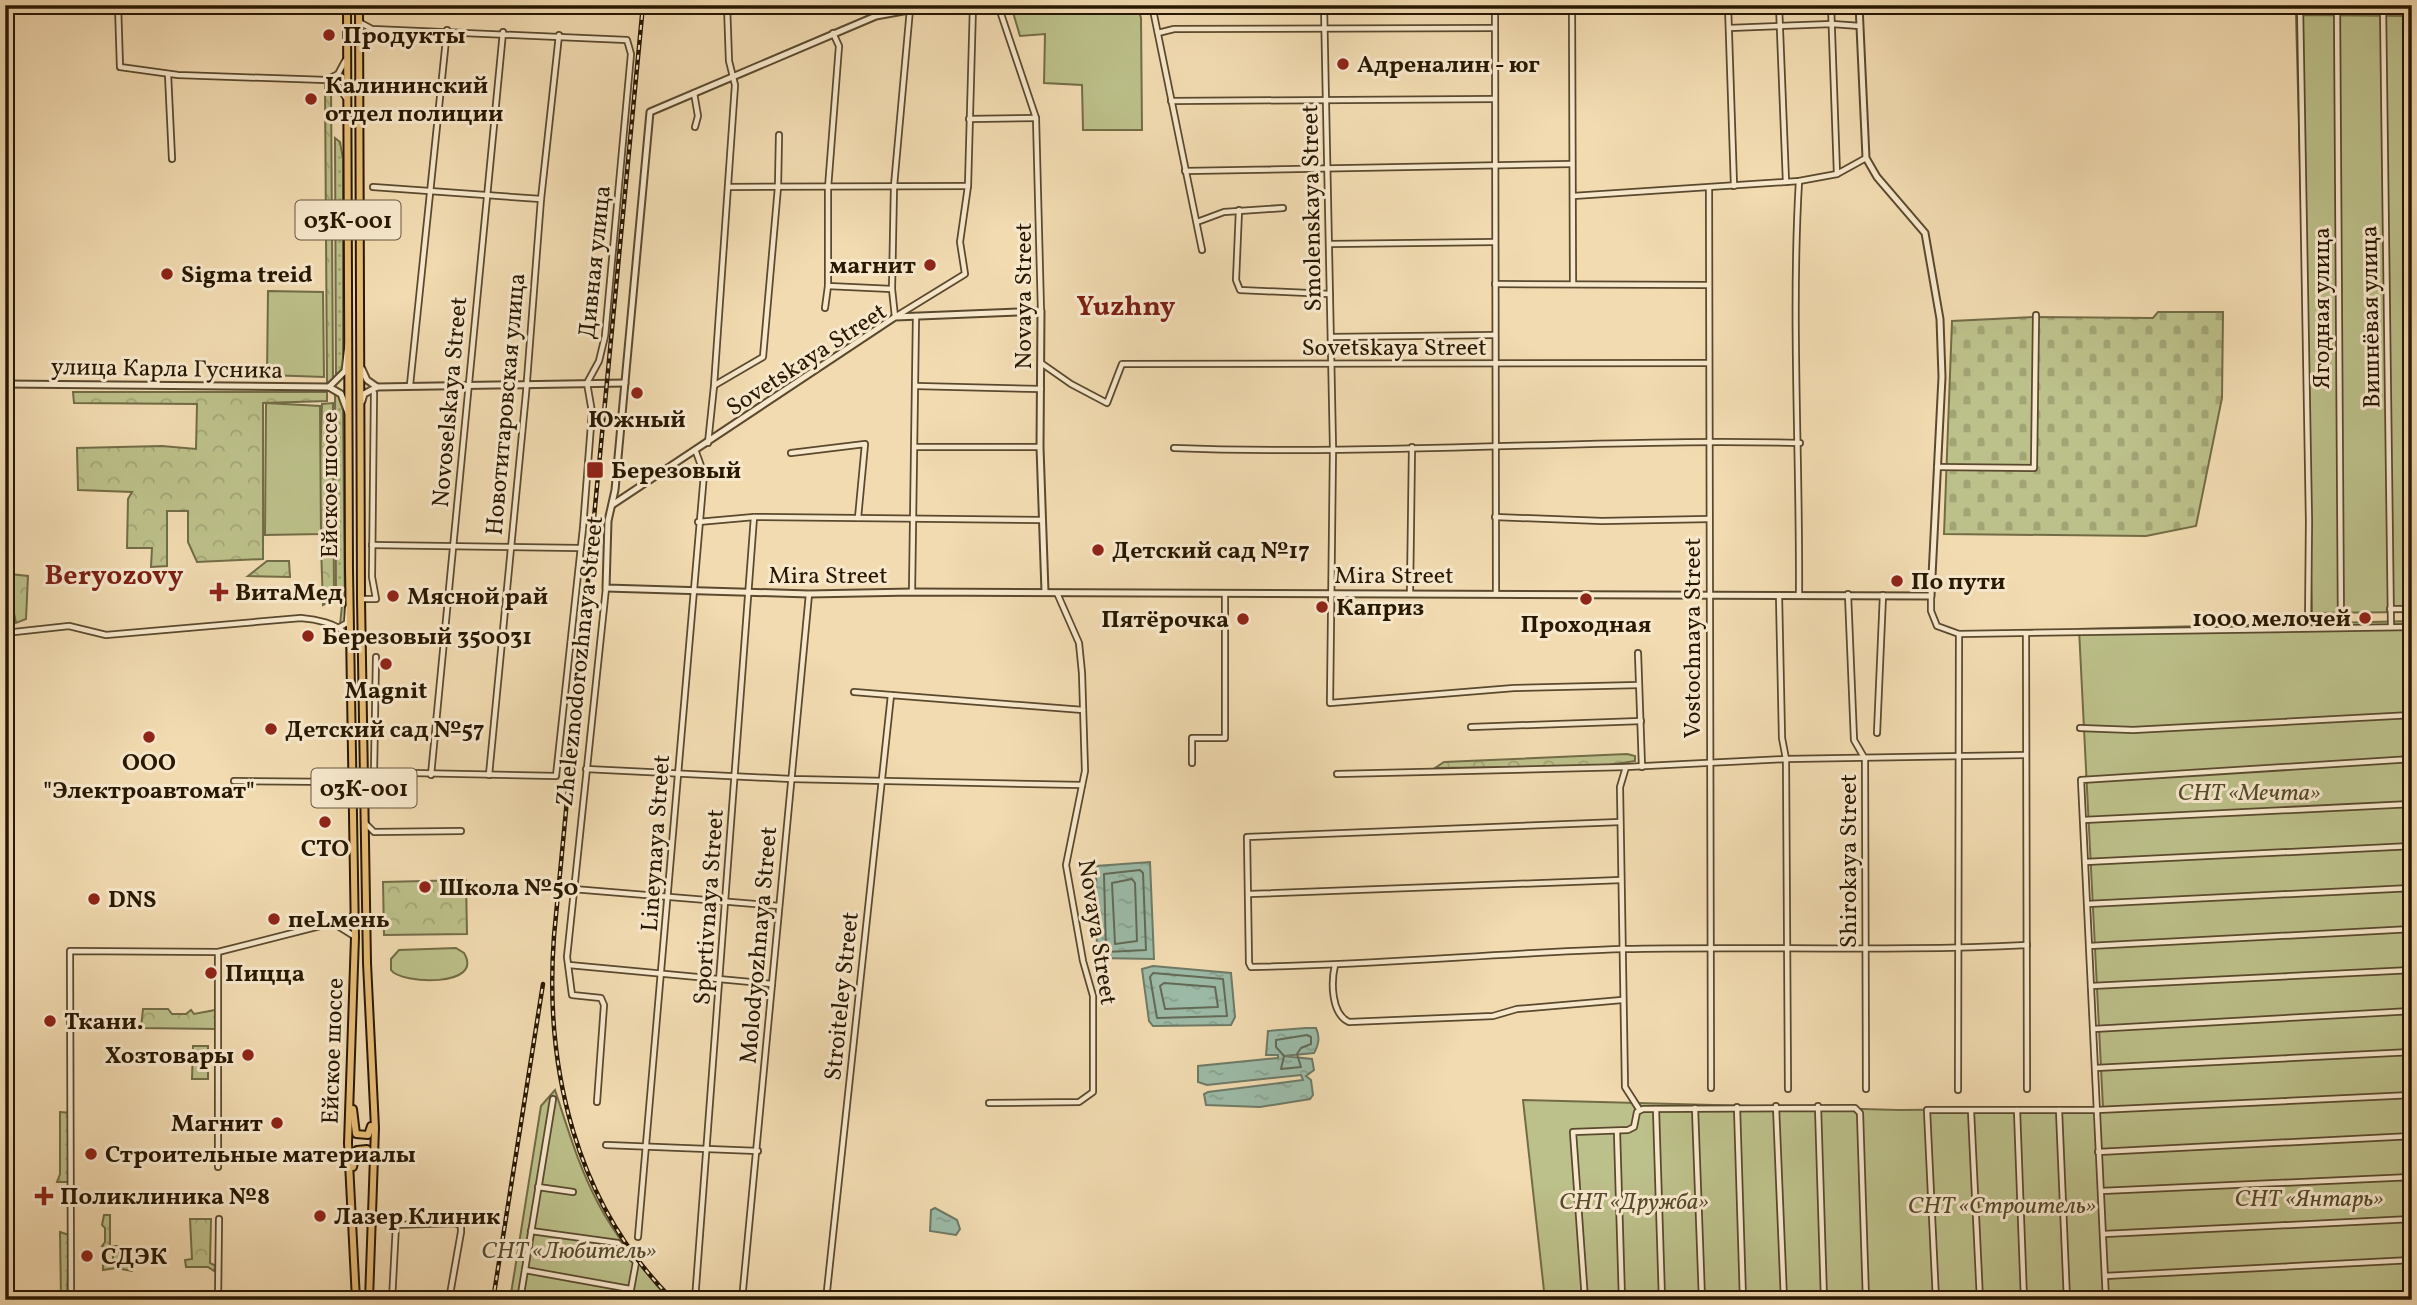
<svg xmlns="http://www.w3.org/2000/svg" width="2417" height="1305" viewBox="0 0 2417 1305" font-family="Vollkorn,serif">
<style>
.grass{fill:url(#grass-dots);stroke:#726c46;stroke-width:2}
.forest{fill:url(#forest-crowns);stroke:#726c46;stroke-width:2}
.cemetery{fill:url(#cemetery-stones);stroke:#726c46;stroke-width:2}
.garden{fill:#bcc08a;stroke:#726c46;stroke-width:2}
.water{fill:url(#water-ripples);stroke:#6e7a66;stroke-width:2}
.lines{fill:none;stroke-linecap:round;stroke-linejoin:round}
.shore{stroke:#626a55;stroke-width:2}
.minor-casing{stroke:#5a492e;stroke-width:8}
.tertiary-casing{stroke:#5a492e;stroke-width:9}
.primary-casing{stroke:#281802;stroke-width:10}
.minor{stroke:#f7e8cc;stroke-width:4.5}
.tertiary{stroke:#f7e8cc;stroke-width:5}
.primary{stroke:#e9be78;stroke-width:6}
.rail-casing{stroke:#281802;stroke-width:4.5}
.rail{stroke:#f7e8cc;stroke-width:2;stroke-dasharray:5;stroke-linecap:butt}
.poi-dot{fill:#8f2418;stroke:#f7e8cc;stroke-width:2.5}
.labels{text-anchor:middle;stroke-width:6;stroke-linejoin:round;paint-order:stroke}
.shield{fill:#f7e8cc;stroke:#66563f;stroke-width:2}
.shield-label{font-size:23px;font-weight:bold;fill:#281802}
.poi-label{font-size:24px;font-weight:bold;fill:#281802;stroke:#f7e8cc;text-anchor:start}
.street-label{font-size:24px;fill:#281802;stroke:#f7e8cc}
.park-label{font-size:24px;font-style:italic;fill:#544a2b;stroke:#f7e8cc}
.quarter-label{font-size:28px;font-weight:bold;fill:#7a1f14;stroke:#f7e8cc}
</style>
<defs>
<pattern id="grass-dots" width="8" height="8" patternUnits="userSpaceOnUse" patternTransform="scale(1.75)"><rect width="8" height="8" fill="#bcc08a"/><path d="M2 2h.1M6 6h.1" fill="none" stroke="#a2a475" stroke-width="1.8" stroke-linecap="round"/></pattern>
<pattern id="forest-crowns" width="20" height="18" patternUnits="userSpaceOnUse" patternTransform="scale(1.75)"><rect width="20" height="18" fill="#bcc08a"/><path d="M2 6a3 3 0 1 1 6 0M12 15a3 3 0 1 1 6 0" fill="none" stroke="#a2a475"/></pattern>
<pattern id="cemetery-stones" width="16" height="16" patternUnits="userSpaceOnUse" patternTransform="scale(1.75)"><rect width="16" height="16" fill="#bcc08a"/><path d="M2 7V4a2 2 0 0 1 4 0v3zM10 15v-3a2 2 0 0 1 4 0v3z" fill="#a2a475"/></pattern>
<pattern id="water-ripples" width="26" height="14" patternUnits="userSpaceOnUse" patternTransform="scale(1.75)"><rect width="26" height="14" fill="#9cbba8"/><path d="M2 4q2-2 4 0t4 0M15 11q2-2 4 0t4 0" fill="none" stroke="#86a08f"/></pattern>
</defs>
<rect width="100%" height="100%" fill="#f2dbb1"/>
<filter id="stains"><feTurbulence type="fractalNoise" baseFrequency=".00286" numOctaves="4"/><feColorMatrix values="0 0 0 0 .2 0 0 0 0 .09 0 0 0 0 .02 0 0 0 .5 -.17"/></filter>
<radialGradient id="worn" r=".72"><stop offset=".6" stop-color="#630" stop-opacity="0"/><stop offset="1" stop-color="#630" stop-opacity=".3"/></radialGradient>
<!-- grass -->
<g class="grass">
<path d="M335,138L340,142L343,159V367L336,379Z"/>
<path d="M335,393L340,397L343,410L345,621L340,625L342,605L336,600Z"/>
<path d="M60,1112L70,1113L69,1182H57L60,1174Z"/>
<path d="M104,1215H110V1246H119L120,1266H135L132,1271L116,1268L103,1270V1265L113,1264V1250L102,1246L105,1242V1228L102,1225Z"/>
<path d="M60,1232L69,1235L67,1300L61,1299Z"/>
</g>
<!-- forest -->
<g class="forest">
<path d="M325,85H331L333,381L327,383Z"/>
<path d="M73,392H327V401L263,403V559L197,562L188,542V511H167V566L151,567L152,548H127L128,499L132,492L78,490L77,448L162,446L196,449L197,404L74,403Z"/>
<path d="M333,403L334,599L323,605L319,488L322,404Z"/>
<path d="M267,561H289L290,577L248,576Z"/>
<path d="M5,568L10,574L28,576L26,619L16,623L11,598L5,594Z"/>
<path d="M1627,754L1635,756V761L1602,766L1435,768L1444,762Z"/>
<path d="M466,880L467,934L384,935L383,882Z"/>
<path d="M143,1009H168L172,1014H186L191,1010L194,1014L215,1010L216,1029L141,1028Z"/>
<path d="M193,1046H208V1079H192Z"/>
<path d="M190,1219H211L210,1263L216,1266L214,1271L208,1267H186L185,1260L192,1259Z"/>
</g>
<!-- cemetery -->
<path class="cemetery" d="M2158,312H2223L2222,398L2196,526L2146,536L1944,534L1952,321L2036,317L2153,318Z"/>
<!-- garden -->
<g class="garden">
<path d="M1028,5H1137L1141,18L1142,130H1083L1082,85L1044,83L1045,34L1020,36L1012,9Z"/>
<path d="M2296,15L2412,16V612L2312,613Z"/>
<path d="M268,291L323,292L324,377L267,375Z"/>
<path d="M266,403L320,406L321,534L265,535Z"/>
<path d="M2412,621V1300H1545L1523,1100L1899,1110L2103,1108L2079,629Z"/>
<path d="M456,948L464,953C485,988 400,984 391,970V959L399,950Z"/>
<path d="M555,1090C568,1129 579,1168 599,1205C617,1239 644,1270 669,1300H510L541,1106Z"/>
</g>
<!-- water -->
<g class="water">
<path d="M1150,862L1154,959L1097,958L1096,866Z"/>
<path d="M1153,966L1231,973L1235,1017L1231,1025L1153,1026L1149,1021L1142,969Z"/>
<path d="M1306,1028H1316C1320,1037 1319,1044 1314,1053L1283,1056L1312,1059L1314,1070L1306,1076L1311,1080L1313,1095L1310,1099L1260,1107L1206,1105L1204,1094L1208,1092L1303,1080L1301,1075L1207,1085L1198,1082V1066L1278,1058V1055H1266L1268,1031Z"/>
<path d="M935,1208L957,1220L960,1229L956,1235L930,1231L931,1210Z"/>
</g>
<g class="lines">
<!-- shore -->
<g class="shore">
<path d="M1140,870L1143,873L1146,950L1106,952L1104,874Z"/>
<path d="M1132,879L1135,883L1137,941L1115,944L1112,883Z"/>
<path d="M1153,973L1223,979L1227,1016L1157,1018L1150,977Z"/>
<path d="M1164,983L1215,987L1218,1007L1165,1009L1160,986Z"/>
<path d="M1307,1035L1311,1037V1044L1301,1048L1297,1054L1301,1067L1281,1069L1284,1056L1276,1047V1040Z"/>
</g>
<defs>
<g id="minor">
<path d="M118,5L120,67L178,75L326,80L338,74L345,61"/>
<path d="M998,5L1036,118L1041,311"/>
<path d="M1152,5L1202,250"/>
<path d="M1324,5L1333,448L1330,703L1514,688L1639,685"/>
<path d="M1495,5L1496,593"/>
<path d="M1572,5L1573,284"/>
<path d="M1728,5L1734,186"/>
<path d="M1779,5L1786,182"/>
<path d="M1831,5L1837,174"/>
<path d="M2300,5L2309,521L2308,628"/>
<path d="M2337,5L2341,628"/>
<path d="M2383,5L2391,627"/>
<path d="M910,9L894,186L892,289L895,317L965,274L960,242L968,186L973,5"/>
<path d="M359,22L372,29L627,40L631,54L605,336L599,361L587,383L592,412L583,528L556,776L364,772"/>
<path d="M1729,28L1832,24L1860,26"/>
<path d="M833,33L839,46L828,188V286L892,289"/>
<path d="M1158,33L1174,29L1495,28"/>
<path d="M168,74L172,159"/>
<path d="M333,79L346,98"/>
<path d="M694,93L698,116L695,127"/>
<path d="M1171,101L1494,99"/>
<path d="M969,119L1036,118"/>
<path d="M1185,171L1572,164"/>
<path d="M1799,181C1791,318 1800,457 1799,594"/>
<path d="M373,187L541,199"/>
<path d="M728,187L968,186"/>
<path d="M1709,188L1711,1088"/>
<path d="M1573,196L1799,181L1837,174L1866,158"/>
<path d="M1239,210L1236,280L1240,290L1330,294"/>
<path d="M1197,222L1224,212L1283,208"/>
<path d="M1330,244L1494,242"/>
<path d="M1495,284L1708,285"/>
<path d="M825,308L828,286"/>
<path d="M1331,337L1494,335"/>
<path d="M1041,363L1071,384L1107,403L1122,364L1708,363"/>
<path d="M410,385L447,30"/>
<path d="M715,385L763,357L778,187L779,135"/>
<path d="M916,386L1041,389"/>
<path d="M708,443L714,386L735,85L729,61L727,5"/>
<path d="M916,447H1040"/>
<path d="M1174,448C1382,456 1591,438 1800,443"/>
<path d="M791,453L865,444L858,518"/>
<path d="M1937,467L2034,468L2036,315"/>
<path d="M1495,517L1602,521L1709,519"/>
<path d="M698,522L754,517L1043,520"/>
<path d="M372,545L579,548"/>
<path d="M912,592L916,316"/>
<path d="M1410,593L1412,447"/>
<path d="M1848,594L1854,740L1865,759L1866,1089"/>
<path d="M1779,595L1782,738L1786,759L1788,1089"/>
<path d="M1931,596V611L1937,626L1959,634L2412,627"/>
<path d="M361,599H376L372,577L374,393"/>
<path d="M2390,609H2412"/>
<path d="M338,628L347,623L348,608"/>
<path d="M5,633L69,626L106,635L301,618C313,619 339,623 346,635C348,638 348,643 350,646"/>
<path d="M2026,634L2027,1089"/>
<path d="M1638,653L1642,767"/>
<path d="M854,692L891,695"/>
<path d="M1471,727L1641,721"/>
<path d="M2080,728L2133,730L2412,715"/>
<path d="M1877,733L1883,595"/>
<path d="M1192,763V738H1225V595"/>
<path d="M586,769L791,779L1082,785"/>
<path d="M374,772L376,657"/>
<path d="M1337,774L1626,767"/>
<path d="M431,775L503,32"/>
<path d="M489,775L526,393L541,199L559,35"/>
<path d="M234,781L340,782L351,770"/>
<path d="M340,782L352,798"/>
<path d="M2083,820L2412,804"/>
<path d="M1620,822L1247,837L1249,963L1251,967C1375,965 1499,953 1623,949C1758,946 1893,952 2027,945"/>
<path d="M366,824L374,832L461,831"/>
<path d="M2085,862L2412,846"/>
<path d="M573,889L779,906"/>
<path d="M1249,894L1621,880"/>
<path d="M2087,904L2412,888"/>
<path d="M338,926L354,936"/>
<path d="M2089,946L2412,929"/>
<path d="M569,965L772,984"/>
<path d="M1335,965C1331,982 1331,1014 1349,1022L1493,1016L1517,1009L1622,1000"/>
<path d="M2091,986L2412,970"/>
<path d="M2093,1029L2412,1011"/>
<path d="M2095,1068L2412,1052"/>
<path d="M1958,1090L1959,634"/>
<path d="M597,1102L604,1005L601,998L572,995L567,957L606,588"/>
<path d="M989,1103L1079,1102L1093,1092V996L1083,961L1066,865L1085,771L1082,673L1079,643L1057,593"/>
<path d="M1776,1106L1784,1300"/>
<path d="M1818,1106L1824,1300"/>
<path d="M1737,1107L1743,1300"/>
<path d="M1695,1108L1702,1300"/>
<path d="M1639,1109L1625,1087L1620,787L1626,767L1786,759L2025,755"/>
<path d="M1656,1109L1662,1300"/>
<path d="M2017,1110L2024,1300"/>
<path d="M2059,1110L2067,1300"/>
<path d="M1971,1111L1980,1300"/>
<path d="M1617,1132L1622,1300"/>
<path d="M606,1145L758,1151"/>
<path d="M2098,1152L2412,1136"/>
<path d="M218,1167V952"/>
<path d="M538,1187L573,1192"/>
<path d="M2101,1191L2412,1177"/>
<path d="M531,1231L618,1243L636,1262L629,1300"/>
<path d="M2104,1234L2412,1219"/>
<path d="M638,1237L704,474L696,452"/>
<path d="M525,1270L630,1289"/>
<path d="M2105,1276L2412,1260"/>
<path d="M71,1295L85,1300"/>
<path d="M71,1300L70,951L218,952L320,926L337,925L346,923L354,914"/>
<path d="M218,1300L219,1219"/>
<path d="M392,1300L396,1225L455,1223L461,1226V1232L449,1300"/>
<path d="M520,1300L553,1099"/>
<path d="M695,1300L754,517"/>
<path d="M742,1300L809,594"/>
<path d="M826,1300L891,695L1083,710"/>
<path d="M1585,1300L1573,1132L1628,1130L1634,1127L1637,1112L1643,1109L1855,1108L1860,1113L1866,1300"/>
<path d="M1936,1300L1927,1110H2097L2412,1095"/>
<path d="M2106,1300L2081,780L2412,759"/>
</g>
<g id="tertiary">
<path d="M936,5L876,16L650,112L615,490L608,521L606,588L809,594L912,592L1931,596L1942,377L1940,319L1925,233L1877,177L1866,158L1859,5"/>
<path d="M362,369L367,380L377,387"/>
<path d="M5,384L329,387L341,394L348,413"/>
<path d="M329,387L345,371L348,344"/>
<path d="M362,401L364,394L377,387L625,383"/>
<path d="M612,505L895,317L1041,311L1040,447L1045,592"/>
</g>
<g id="primary">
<path d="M347,5L349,569L355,937L348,1143L356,1300"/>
<path d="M359,5L361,599L367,963L375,1128L369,1300"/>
<path d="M353,1109L356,1134L368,1135L371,1126"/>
<path d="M353,1167L357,1150L367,1149L373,1156"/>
</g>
</defs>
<!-- minor casing -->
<use href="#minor" class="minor-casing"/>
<!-- tertiary casing -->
<use href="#tertiary" class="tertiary-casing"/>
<!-- primary casing -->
<use href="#primary" class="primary-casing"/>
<!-- minor -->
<use href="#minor" class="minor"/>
<!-- tertiary -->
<use href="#tertiary" class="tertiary"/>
<!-- primary -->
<use href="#primary" class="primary"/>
<defs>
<g id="rail">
<path d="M643,5L554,936C544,1069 576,1204 673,1300"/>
<path d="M493,1300L543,984"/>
</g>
</defs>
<!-- rail casing -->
<use href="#rail" class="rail-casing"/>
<!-- rail -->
<use href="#rail" class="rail"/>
</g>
<!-- markers -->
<g class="poi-dot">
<circle cx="329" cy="35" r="7"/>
<circle cx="1343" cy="64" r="7"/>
<circle cx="311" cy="99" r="7"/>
<circle cx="930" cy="265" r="7"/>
<circle cx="167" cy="274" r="7"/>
<circle cx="637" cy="393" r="7"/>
<rect x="586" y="461" width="18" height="18" rx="3.5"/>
<circle cx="1098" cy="550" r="7"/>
<circle cx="1897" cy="581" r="7"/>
<path d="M215.5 581.5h7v7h7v7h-7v7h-7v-7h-7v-7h7z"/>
<circle cx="393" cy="596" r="7"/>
<circle cx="1586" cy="599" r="7"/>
<circle cx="1322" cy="607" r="7"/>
<circle cx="2365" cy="618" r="7"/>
<circle cx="1243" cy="619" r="7"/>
<circle cx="308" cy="636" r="7"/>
<circle cx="386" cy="664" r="7"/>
<circle cx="271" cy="729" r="7"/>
<circle cx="149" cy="737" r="7"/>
<circle cx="325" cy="822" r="7"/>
<circle cx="425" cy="887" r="7"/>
<circle cx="94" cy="899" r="7"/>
<circle cx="274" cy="919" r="7"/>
<circle cx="211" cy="973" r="7"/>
<circle cx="50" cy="1021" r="7"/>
<circle cx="248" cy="1055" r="7"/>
<circle cx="277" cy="1123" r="7"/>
<circle cx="91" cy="1154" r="7"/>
<path d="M40.5 1185.5h7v7h7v7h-7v7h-7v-7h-7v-7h7z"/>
<circle cx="320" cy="1216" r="7"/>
<circle cx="87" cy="1256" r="7"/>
</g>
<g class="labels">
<!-- shield labels -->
<g class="shield">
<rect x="295.5" y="200.5" width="105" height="39" rx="5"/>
<rect x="311.5" y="768.5" width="105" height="39" rx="5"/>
</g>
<g class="shield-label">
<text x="348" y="228">03К-001</text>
<text x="364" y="796">03К-001</text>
</g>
<!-- poi labels -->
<g class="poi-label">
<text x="343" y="43">Продукты</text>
<text x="1357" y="72">Адреналин - юг</text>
<text x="325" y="93">Калининский<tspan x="325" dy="28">отдел полиции</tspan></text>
<text x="916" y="273" text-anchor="end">магнит</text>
<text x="181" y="282">Sigma treid</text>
<text x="637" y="427" text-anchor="middle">Южный</text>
<text x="611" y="478">Березовый</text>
<text x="1112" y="558">Детский сад №17</text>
<text x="1911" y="589">По пути</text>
<text x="235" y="600">ВитаMед</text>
<text x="407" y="604">Мясной рай</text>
<text x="1336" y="615">Каприз</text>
<text x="2351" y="626" text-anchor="end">1000 мелочей</text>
<text x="1229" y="627" text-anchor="end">Пятёрочка</text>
<text x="1586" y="632" text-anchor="middle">Проходная</text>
<text x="322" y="644">Березовый 350031</text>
<text x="386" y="698" text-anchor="middle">Magnit</text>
<text x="285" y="737">Детский сад №57</text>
<text x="149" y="770" text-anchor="middle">ООО<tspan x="149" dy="28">"Электроавтомат"</tspan></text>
<text x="325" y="856" text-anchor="middle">СТО</text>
<text x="439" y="895">Школа №50</text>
<text x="108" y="907">DNS</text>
<text x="288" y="927">пеLмень</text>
<text x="225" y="981">Пицца</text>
<text x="64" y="1029">Ткани.</text>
<text x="234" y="1063" text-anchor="end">Хозтовары</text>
<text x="263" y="1131" text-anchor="end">Магнит</text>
<text x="105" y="1162">Строительные материалы</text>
<text x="60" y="1204">Поликлиника №8</text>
<text x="334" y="1224">Лазер Клиник</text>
<text x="101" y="1264">СДЭК</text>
</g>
<!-- street labels -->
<g class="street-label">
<text transform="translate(1311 208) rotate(-91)" y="8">Smolenskaya Street</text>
<text transform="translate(594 262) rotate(-84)" y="8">Дивная улица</text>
<text transform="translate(1023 296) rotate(-90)" y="8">Novaya Street</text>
<text transform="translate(2321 308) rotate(-90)" y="8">Ягодная улица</text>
<text transform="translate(2370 317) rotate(-91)" y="8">Вишнёвая улица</text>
<text x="1394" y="355">Sovetskaya Street</text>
<text transform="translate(806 359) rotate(-33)" y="8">Sovetskaya Street</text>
<text transform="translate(167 368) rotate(1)" y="8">улица Карла Гусника</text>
<text transform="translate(449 402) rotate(-85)" y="8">Novoselskaya Street</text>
<text transform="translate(505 404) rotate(-85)" y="8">Новотитаровская улица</text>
<text transform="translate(329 485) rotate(-90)" y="8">Ейское шоссе</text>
<text x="828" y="583">Mira Street</text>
<text x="1394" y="583">Mira Street</text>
<text transform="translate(1692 638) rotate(-90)" y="8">Vostochnaya Street</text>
<text transform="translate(579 661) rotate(-84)" y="8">Zheleznodorozhnaya Street</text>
<text transform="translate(655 843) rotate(-86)" y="8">Lineynaya Street</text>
<text transform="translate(1848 861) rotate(-90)" y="8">Shirokaya Street</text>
<text transform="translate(708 907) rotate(-86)" y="8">Sportivnaya Street</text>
<text transform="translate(1098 932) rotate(81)" y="8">Novaya Street</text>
<text transform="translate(758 945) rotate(-85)" y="8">Molodyozhnaya Street</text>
<text transform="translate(841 996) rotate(-84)" y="8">Stroiteley Street</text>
<text transform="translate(332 1051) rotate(-88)" y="8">Ейское шоссе</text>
</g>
<!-- park labels -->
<g class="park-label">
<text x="2249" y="800">СНТ «Мечта»</text>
<text x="2309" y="1206">СНТ «Янтарь»</text>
<text x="1634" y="1209">СНТ «Дружба»</text>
<text x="2002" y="1213">СНТ «Строитель»</text>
<text x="569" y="1258">СНТ «Любитель»</text>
</g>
<!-- quarter labels -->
<g class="quarter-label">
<text x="1126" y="315">Yuzhny</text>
<text x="114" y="584">Beryozovy</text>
</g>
</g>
<!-- margin -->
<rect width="2417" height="1305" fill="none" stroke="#f2dbb1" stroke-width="28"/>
<rect x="7" y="7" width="2403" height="1291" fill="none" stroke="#281802" stroke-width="3.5"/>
<rect x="14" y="14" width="2389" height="1277" fill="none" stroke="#281802" stroke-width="2"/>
<rect width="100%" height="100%" filter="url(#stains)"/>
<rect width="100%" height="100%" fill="url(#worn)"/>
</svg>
